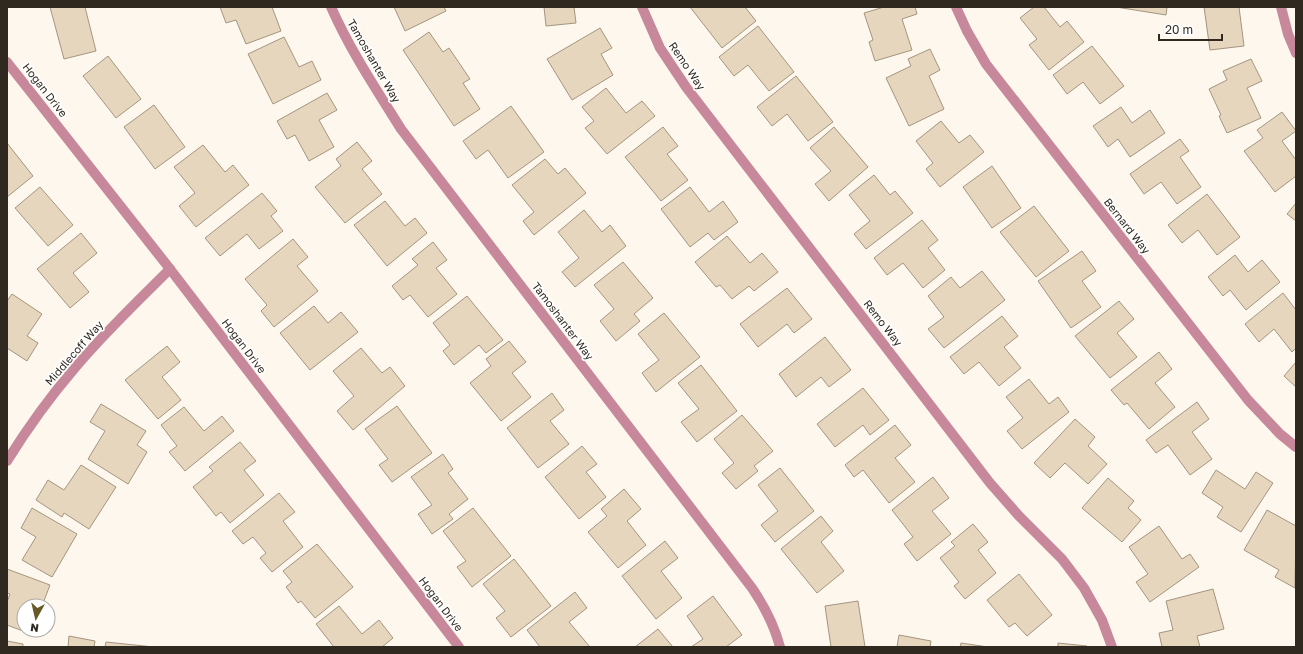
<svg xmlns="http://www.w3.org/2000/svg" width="1303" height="654" viewBox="0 0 1303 654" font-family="'Golos Text',sans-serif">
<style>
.building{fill:#e6d6be;stroke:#a4957f}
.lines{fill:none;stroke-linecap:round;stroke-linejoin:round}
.minor{stroke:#c6889a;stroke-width:10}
.labels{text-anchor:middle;stroke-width:3.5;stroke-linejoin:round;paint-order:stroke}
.street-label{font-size:11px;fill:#2f2920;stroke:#fff}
</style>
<rect width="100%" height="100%" fill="#fef7ee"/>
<!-- building -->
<g class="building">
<path d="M50,7H85L96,51L64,59Z"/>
<path d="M220,7H272L281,31L246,44L236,20L226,23Z"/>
<path d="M394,7H444L446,11L405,31Z"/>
<path d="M544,7H574L576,23L546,26Z"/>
<path d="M690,7H745L756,21L722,48Z"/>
<path d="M884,7H915L917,14L902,19L912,50L875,61L869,42L873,40L864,13Z"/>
<path d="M1034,7H1044L1060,27L1067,21L1084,42L1049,70L1029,45L1037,39L1020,18Z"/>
<path d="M1116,7H1167L1166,15Z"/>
<path d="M1204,7H1239L1244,46L1210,50Z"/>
<path d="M758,26L794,72L769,91L748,65L734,76L719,57Z"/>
<path d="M600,28L612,48L601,54L613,75L572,100L547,59Z"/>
<path d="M429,32L443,52L449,48L470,79L463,83L480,109L454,126L403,50Z"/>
<path d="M284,37L299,67L312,61L321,80L273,104L248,54Z"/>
<path d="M1092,46L1124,86L1100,104L1083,82L1067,94L1053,75Z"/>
<path d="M930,49L940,70L929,76L944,109L909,126L886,78L911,66L908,59Z"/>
<path d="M108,56L141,99L116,118L83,76Z"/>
<path d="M1251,59L1262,81L1247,88L1261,118L1227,133L1219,116L1221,115L1209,89L1227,80L1223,71Z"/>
<path d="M796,76L833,122L808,141L787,114L772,126L757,107Z"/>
<path d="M606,88L626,113L642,101L655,116L607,154L585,128L594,121L582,107Z"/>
<path d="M327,93L337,110L319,120L334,147L309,161L295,135L287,139L277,121Z"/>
<path d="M154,105L185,147L155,169L124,127Z"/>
<path d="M511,106L544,152L508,178L488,150L476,159L463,141Z"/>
<path d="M1121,107L1132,123L1150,110L1165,133L1130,157L1118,139L1108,147L1093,126Z"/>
<path d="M1282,112L1296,131L1282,141L1296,160V176L1275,192L1244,151L1263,138L1257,130Z"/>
<path d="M941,121L959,143L970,135L984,152L940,187L926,169L933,163L916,141Z"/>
<path d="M663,127L678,146L667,154L688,180L661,201L625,157Z"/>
<path d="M834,127L868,167L829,201L815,184L831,171L810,148Z"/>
<path d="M1180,139L1189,151L1180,157L1201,187L1177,204L1161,182L1144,194L1130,174Z"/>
<path d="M357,142L372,161L362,169L382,194L345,223L315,187L341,166L336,159Z"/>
<path d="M7,143L33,176L7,197Z"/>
<path d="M203,145L225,172L233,165L249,185L196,227L179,206L195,193L174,167Z"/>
<path d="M545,159L558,174L565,168L586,193L534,235L523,221L534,212L512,185Z"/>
<path d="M992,166L1021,208L992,228L963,187Z"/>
<path d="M874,175L890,195L895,191L913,213L866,249L854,234L870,221L849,195Z"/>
<path d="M40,187L73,225L48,246L15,208Z"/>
<path d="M690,187L709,212L723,201L738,222L714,240L708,233L690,247L661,209Z"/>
<path d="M262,193L277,211L271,216L283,231L259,249L247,234L220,256L205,238Z"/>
<path d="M1207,194L1240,237L1217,255L1198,230L1182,243L1168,225Z"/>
<path d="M385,201L405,226L415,218L427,233L387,266L354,225Z"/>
<path d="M1296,203V221L1287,214Z"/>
<path d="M1034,206L1069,251L1036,277L1000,232Z"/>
<path d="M584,210L602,232L610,225L626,246L575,287L562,272L579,258L558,232Z"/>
<path d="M922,220L938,240L928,248L945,270L923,288L903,263L887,275L874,258Z"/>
<path d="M81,233L97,253L73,273L89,292L70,308L37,269Z"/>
<path d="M727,236L750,263L762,253L778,272L754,291L749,286L732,299L720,285L716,287L695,262Z"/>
<path d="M293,239L308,257L297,266L318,291L274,327L261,311L267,305L245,279Z"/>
<path d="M433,242L447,260L436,268L457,294L428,317L410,295L403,300L392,286L418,265L412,259Z"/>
<path d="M1082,251L1096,271L1082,281L1101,307L1071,328L1038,281Z"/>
<path d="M1235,255L1248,272L1262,260L1280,282L1246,310L1230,290L1223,296L1208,277Z"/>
<path d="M623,262L653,298L634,314L640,321L616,341L600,321L614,309L594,285Z"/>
<path d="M982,271L1005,300L944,348L928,329L944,317L928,296L951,277L960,288Z"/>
<path d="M787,288L812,319L794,333L787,324L758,347L740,324Z"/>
<path d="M1283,293L1296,310V348L1292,352L1274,329L1259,342L1245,324Z"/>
<path d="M12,294L42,314L27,336L38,343L27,361L7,348V301Z"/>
<path d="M467,296L503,340L486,353L479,345L454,365L443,351L450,345L433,323Z"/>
<path d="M1119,301L1134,319L1117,333L1137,357L1110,378L1075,336Z"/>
<path d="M314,306L328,323L341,312L358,332L310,370L280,333Z"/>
<path d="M664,313L700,357L656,392L642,373L659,360L638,334Z"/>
<path d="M1002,316L1018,336L1004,347L1021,368L999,386L979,362L964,374L950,357Z"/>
<path d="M825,337L851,370L829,387L821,377L796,397L779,374Z"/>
<path d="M509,341L526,362L512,373L531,397L501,421L470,383L491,366L486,359Z"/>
<path d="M167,346L180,362L162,377L181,400L158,419L125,380Z"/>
<path d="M361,348L382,373L390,367L405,386L353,430L337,411L354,396L333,371Z"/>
<path d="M1159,352L1172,369L1155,383L1175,407L1149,429L1127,403L1124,405L1111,390Z"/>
<path d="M1296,362V387L1284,376Z"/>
<path d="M701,365L737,411L697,442L681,422L699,409L678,383Z"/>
<path d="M1029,379L1049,404L1058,397L1069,412L1022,449L1007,431L1023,418L1006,397Z"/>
<path d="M863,388L889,420L870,435L863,425L835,447L817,424Z"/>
<path d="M552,393L564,410L550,421L569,444L538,468L507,428Z"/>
<path d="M1197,402L1209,419L1192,432L1212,459L1190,475L1168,445L1156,453L1146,440Z"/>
<path d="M101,404L146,431L137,445L147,452L128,484L88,459L105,431L90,422Z"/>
<path d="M397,406L432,453L392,482L379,465L388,459L365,429Z"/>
<path d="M184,407L204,431L222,416L234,431L185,471L169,452L177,446L161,425Z"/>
<path d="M742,415L773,451L754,466L758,471L736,489L722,473L734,463L714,439Z"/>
<path d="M1075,419L1095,437L1088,446L1107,464L1088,484L1065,463L1050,478L1034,463Z"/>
<path d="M895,425L911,445L895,458L915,482L889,503L863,470L854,477L845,465Z"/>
<path d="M240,442L256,461L244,470L264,495L230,523L221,512L216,516L193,487L213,471L209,467Z"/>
<path d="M582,446L597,464L586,472L606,497L579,519L545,477Z"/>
<path d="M443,454L453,469L448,473L468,499L449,514L453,519L432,534L418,514L432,505L411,477Z"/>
<path d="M81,465L116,487L89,529L64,513L62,517L36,500L48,480L64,490Z"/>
<path d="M780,468L814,511L775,542L761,525L778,511L758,485Z"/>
<path d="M1216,470L1245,489L1256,472L1273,483L1241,532L1217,517L1223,507L1202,493Z"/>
<path d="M933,477L949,498L932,511L951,534L917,561L904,544L913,537L892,510Z"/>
<path d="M1108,478L1134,501L1128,508L1141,520L1122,542L1082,508Z"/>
<path d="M624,489L641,509L627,521L646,545L618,568L588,532L607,516L601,509Z"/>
<path d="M279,493L295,512L283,521L303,547L272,572L260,558L266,553L253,537L243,544L232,531Z"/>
<path d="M32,508L77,534L52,577L22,560L36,537L21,528Z"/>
<path d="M473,508L511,556L472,587L457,567L466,561L443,531Z"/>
<path d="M1267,510L1296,526L1295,588L1275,577L1279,570L1244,550Z"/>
<path d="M821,516L833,531L821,542L844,571L817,593L781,549Z"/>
<path d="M973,524L988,542L978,550L996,573L965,599L954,586L959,582L940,558L955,546L951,542Z"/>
<path d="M1159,526L1182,559L1190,554L1199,567L1150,602L1136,582L1148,574L1129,547Z"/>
<path d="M665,541L678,558L661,571L682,598L656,619L622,576Z"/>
<path d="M317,544L353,587L315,618L301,601L298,603L286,587L292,582L283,571Z"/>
<path d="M514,559L551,606L511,637L496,618L505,611L483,584Z"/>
<path d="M7,569L50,585L42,606H24V630H32L31,634L7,625V602L10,594L7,593Z"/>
<path d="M1019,574L1052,615L1027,636L1015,623L1009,627L987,600Z"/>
<path d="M1213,589L1224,629L1197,636L1200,647H1162L1159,633L1173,630L1166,601Z"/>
<path d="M575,592L587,608L569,622L590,647H540L527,630Z"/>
<path d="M713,596L742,635L726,647H691L703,639L687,616Z"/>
<path d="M858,601L865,647H831L825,606Z"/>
<path d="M339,606L362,634L379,620L393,638L382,647H334L316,624Z"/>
<path d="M658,629L673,647H635Z"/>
<path d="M899,635L931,641L930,647H932H897Z"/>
<path d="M69,636L95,641L94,647H68Z"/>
<path d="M7,641L23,644V647H7Z"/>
<path d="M106,642L154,647H105Z"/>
<path d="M961,643L988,647H960Z"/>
<path d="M1058,643L1087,646V647H1058Z"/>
</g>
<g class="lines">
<!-- minor -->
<g class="minor">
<path d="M331,7C350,50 376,89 401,129L752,588C765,607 774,624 780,647"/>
<path d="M642,7L660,48L686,87L990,483L1019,516L1062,559L1084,588L1102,620L1112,647"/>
<path d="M956,7L967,31L986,64L1248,400L1280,434L1296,447"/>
<path d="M1281,7L1288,34L1296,53"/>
<path d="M7,62L170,269L459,647"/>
<path d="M7,461C27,429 49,398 74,369C103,334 137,302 170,269"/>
</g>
</g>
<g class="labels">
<!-- street labels -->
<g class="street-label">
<text transform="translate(374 61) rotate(60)" y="4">Tamoshanter Way</text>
<text transform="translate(687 66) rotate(56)" y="4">Remo Way</text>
<text transform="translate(45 90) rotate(52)" y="4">Hogan Drive</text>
<text transform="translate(1127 226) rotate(52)" y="4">Bernard Way</text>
<text transform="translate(563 321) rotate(53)" y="4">Tamoshanter Way</text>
<text transform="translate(883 323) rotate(52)" y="4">Remo Way</text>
<text transform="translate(244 346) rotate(53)" y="4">Hogan Drive</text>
<text transform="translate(74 353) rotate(-49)" y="4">Middlecoff Way</text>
<text transform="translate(441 604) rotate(53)" y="4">Hogan Drive</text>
</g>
</g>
<!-- border -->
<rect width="1303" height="654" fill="none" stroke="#2f2920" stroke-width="16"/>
<!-- north arrow -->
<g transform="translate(36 618) rotate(188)"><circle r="19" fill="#ffffff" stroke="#aca9a6"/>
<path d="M0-3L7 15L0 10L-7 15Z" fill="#695927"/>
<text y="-6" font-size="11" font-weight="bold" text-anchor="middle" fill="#2f2920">N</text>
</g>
<!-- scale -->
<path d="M1159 34v6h63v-6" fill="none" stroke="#2f2920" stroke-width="2"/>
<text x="1165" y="34" font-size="12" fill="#2f2920" stroke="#ffffff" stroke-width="3" paint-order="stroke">20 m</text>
</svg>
